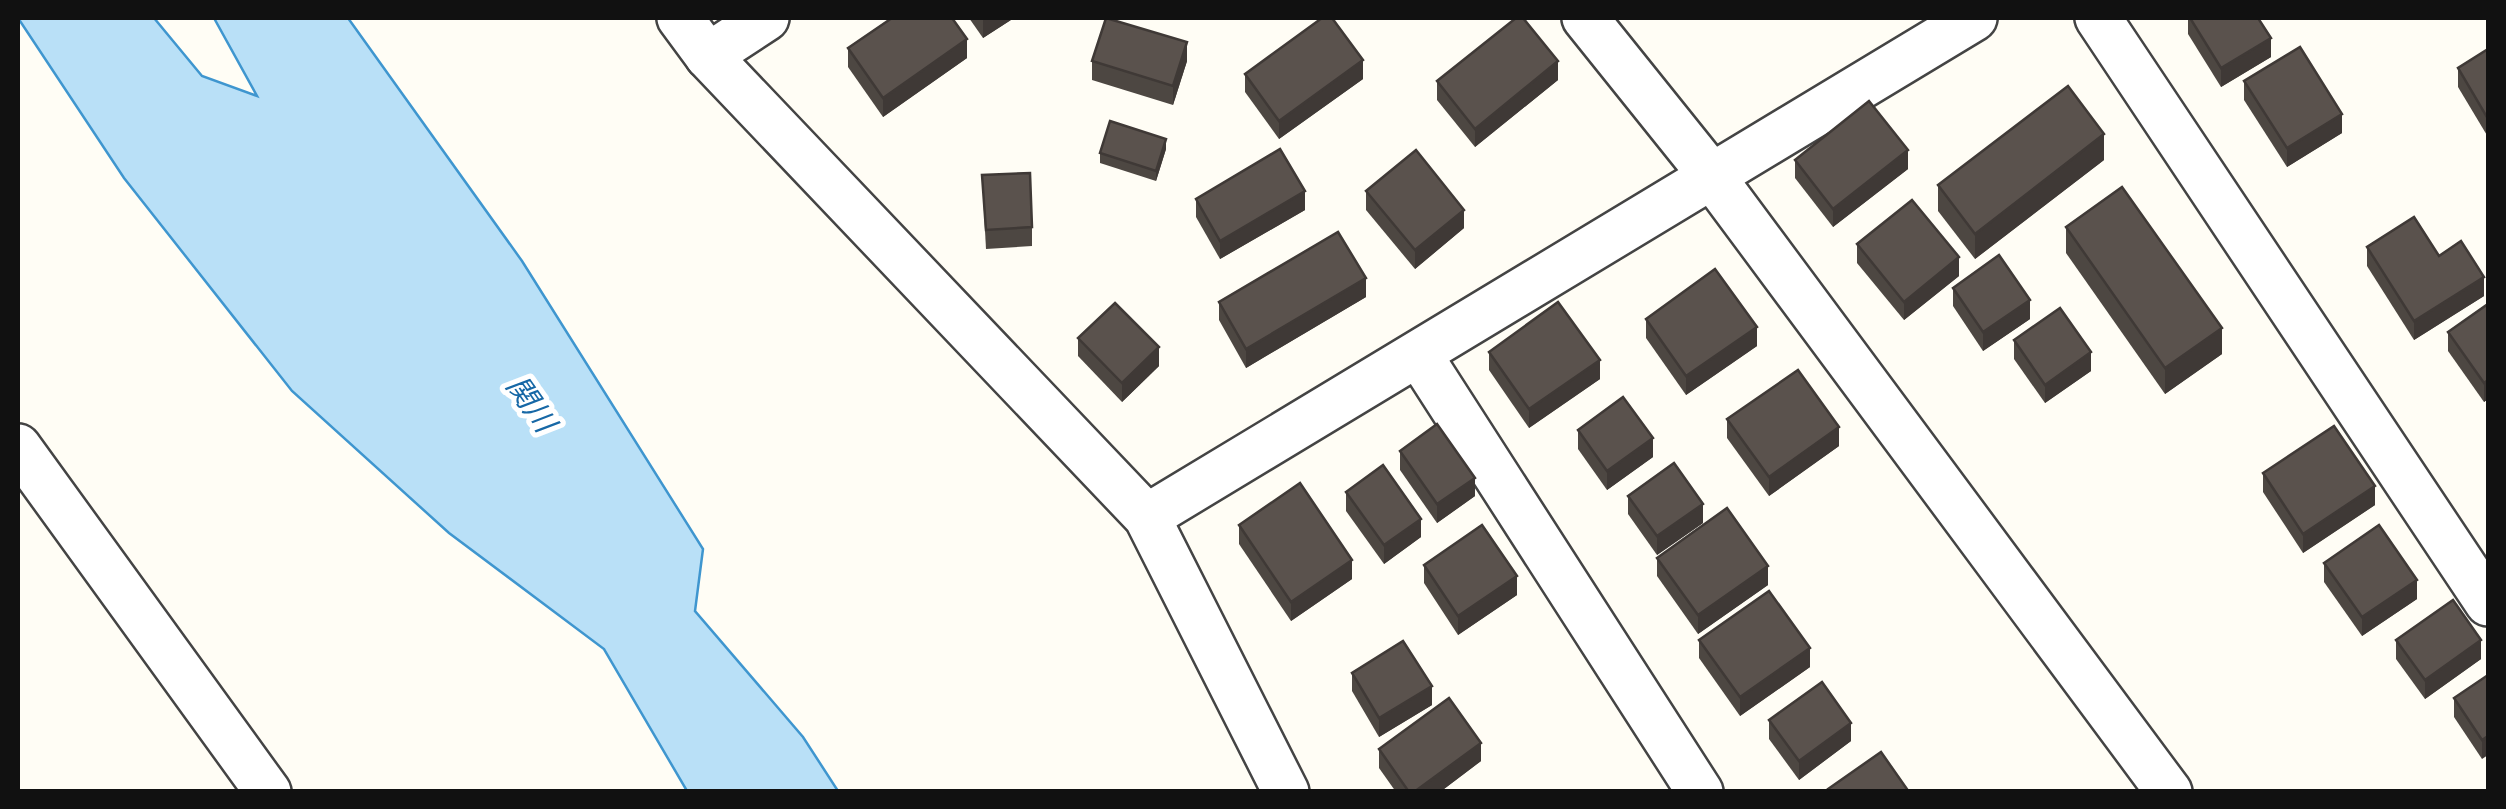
<svg xmlns="http://www.w3.org/2000/svg" width="2506" height="809" viewBox="0 0 2506 809" font-family="'Crimson Pro','Noto Sans JP',serif">
<style>
.water{fill:#b9e0f7;stroke:#3f96cf;stroke-width:2.5}
.lines{fill:none;stroke-linecap:round;stroke-linejoin:round}
.minor-casing{stroke:#444;stroke-width:50}
.minor{stroke:#fff;stroke-width:45}
.wall{fill:#4d4742}
.shaded-wall{fill:#3f3936}
.building{fill:#5a524d;stroke:#3f3936;stroke-width:2.5}
.labels{text-anchor:middle;stroke-width:10;stroke-linejoin:round;paint-order:stroke}
.water-label{font-size:30px;font-style:italic;fill:#1768a6;stroke:#fff}
</style>
<rect width="100%" height="100%" fill="#fffdf5"/>
<!-- water -->
<path class="water" d="M18,18H154L202,76L257,96L214,18H348L522,261L703,549L695,611L803,737L838,791H687L604,649L449,533L292,391L124,178Z"/>
<g class="lines">
<defs>
<g id="minor">
<path d="M680,18L708,56L1147,517L1286,792"/>
<path d="M1585,18L1711,175L2169,792"/>
<path d="M2098,18L2488,603"/>
<path d="M708,56L766,18"/>
<path d="M1419,355L1700,792"/>
<path d="M18,447L268,792"/>
<path d="M1147,517L1974,18"/>
</g>
</defs>
<!-- minor casing -->
<use href="#minor" class="minor-casing"/>
<!-- minor -->
<use href="#minor" class="minor"/>
</g>
<!-- wall -->
<g class="wall">
<path d="M969,18H1014L983,38Z"/>
<path d="M2188,18H2258L2271,57L2221,87L2188,34Z"/>
<path d="M848,48L967,58L883,117L848,67Z"/>
<path d="M2488,49V137L2458,87V68Z"/>
<path d="M1092,61H1187L1173,105L1092,80Z"/>
<path d="M1245,74L1363,79L1279,139L1245,92Z"/>
<path d="M1558,80L1475,147L1437,100V81Z"/>
<path d="M2244,81L2342,133L2287,167L2244,100Z"/>
<path d="M1166,149L1156,181L1100,163V153Z"/>
<path d="M1795,160L1908,169L1833,227L1795,178Z"/>
<path d="M2104,160L1975,259L1938,211V185Z"/>
<path d="M982,175L1032,227V246L986,249Z"/>
<path d="M1366,191L1464,228L1415,269L1366,210Z"/>
<path d="M1196,199L1305,210L1220,259L1196,217Z"/>
<path d="M2066,227L2222,354L2165,394L2066,253Z"/>
<path d="M1857,244L1959,276L1904,320L1857,263Z"/>
<path d="M2367,247L2439,256L2484,296L2414,340L2367,266Z"/>
<path d="M1953,288L2030,319L1983,351L1953,306Z"/>
<path d="M1366,297L1246,368L1219,320V302Z"/>
<path d="M2488,304V399L2484,402L2448,351V332Z"/>
<path d="M1646,319L1757,346L1686,395L1646,338Z"/>
<path d="M1078,338L1159,366L1122,402L1078,356Z"/>
<path d="M2014,340L2091,371L2045,403L2014,359Z"/>
<path d="M1489,352L1600,379L1529,428L1489,370Z"/>
<path d="M1727,419L1839,446L1769,496L1727,438Z"/>
<path d="M1578,430L1653,457L1607,490L1578,449Z"/>
<path d="M1400,451L1475,496L1437,523L1400,470Z"/>
<path d="M2263,473L2375,505L2303,553L2263,492Z"/>
<path d="M1346,492L1421,537L1384,564L1346,511Z"/>
<path d="M1628,496L1703,523L1657,555L1628,514Z"/>
<path d="M1239,525L1352,579L1291,621L1239,544Z"/>
<path d="M1657,558L1768,585L1698,634L1657,576Z"/>
<path d="M2324,563L2417,599L2362,636L2324,582Z"/>
<path d="M1424,565L1517,595L1458,635L1424,583Z"/>
<path d="M1699,640L1810,667L1740,716L1699,658Z"/>
<path d="M2396,640L2481,659L2425,699L2396,659Z"/>
<path d="M1352,673L1432,705L1379,737L1352,691Z"/>
<path d="M2488,675L2482,759L2454,717V698Z"/>
<path d="M1769,720L1851,741L1799,780L1769,739Z"/>
<path d="M1379,749L1481,761L1440,792H1396L1379,768Z"/>
</g>
<!-- shaded-wall -->
<g class="shaded-wall">
<path d="M986,18H1014L983,38V19Z"/>
<path d="M2271,38V57L2221,87V68Z"/>
<path d="M967,39V58L883,117V98Z"/>
<path d="M1187,42V61L1173,105V86Z"/>
<path d="M1363,60V79L1279,139V121Z"/>
<path d="M1558,61V80L1475,147V129Z"/>
<path d="M2342,114V133L2287,167V148Z"/>
<path d="M2104,134V160L1975,259V234Z"/>
<path d="M1166,139V149L1156,181V171Z"/>
<path d="M1908,150V169L1833,227V209Z"/>
<path d="M1305,191V210L1220,259V241Z"/>
<path d="M1464,210V228L1415,269V250Z"/>
<path d="M1959,257V276L1904,320V302Z"/>
<path d="M2484,277V296L2414,340V321Z"/>
<path d="M1366,278V297L1246,368V349Z"/>
<path d="M2030,300V319L1983,351V332Z"/>
<path d="M1757,327V346L1686,395V376Z"/>
<path d="M2222,328V354L2165,394V368Z"/>
<path d="M1159,347V366L1122,402V383Z"/>
<path d="M2091,352V371L2045,403V385Z"/>
<path d="M1600,360V379L1529,428V409Z"/>
<path d="M2488,380V399L2484,402V383Z"/>
<path d="M1839,427V446L1769,496V477Z"/>
<path d="M1653,438V457L1607,490V471Z"/>
<path d="M1475,478V496L1437,523V504Z"/>
<path d="M2375,486V505L2303,553V534Z"/>
<path d="M1703,504V523L1657,555V536Z"/>
<path d="M1421,519V537L1384,564V545Z"/>
<path d="M1352,560V579L1291,621V602Z"/>
<path d="M1768,566V585L1698,634V615Z"/>
<path d="M1517,576V595L1458,635V616Z"/>
<path d="M2417,580V599L2362,636V617Z"/>
<path d="M2481,640V659L2425,699V680Z"/>
<path d="M1810,648V667L1740,716V697Z"/>
<path d="M1432,686V705L1379,737V718Z"/>
<path d="M1851,723V741L1799,780V761Z"/>
<path d="M2488,736V755L2482,759V740Z"/>
<path d="M1481,743V761L1440,792H1414Z"/>
</g>
<!-- building -->
<g class="building">
<path d="M892,18H952L967,39L883,98L848,48Z"/>
<path d="M1106,18L1187,42L1173,86L1092,61Z"/>
<path d="M1322,18H1332L1363,60L1279,121L1245,74Z"/>
<path d="M1516,18H1523L1558,61L1475,129L1437,81Z"/>
<path d="M2190,18H2258L2271,38L2221,68Z"/>
<path d="M2300,47L2342,114L2287,148L2244,81Z"/>
<path d="M2488,49V119L2458,68Z"/>
<path d="M2068,86L2104,134L1975,234L1938,185Z"/>
<path d="M1869,101L1908,150L1833,209L1795,160Z"/>
<path d="M1110,121L1166,139L1156,171L1100,153Z"/>
<path d="M1280,149L1305,191L1220,241L1196,199Z"/>
<path d="M1416,150L1464,210L1415,250L1366,191Z"/>
<path d="M1030,173L1032,227L986,230L982,175Z"/>
<path d="M2122,187L2222,328L2165,368L2066,227Z"/>
<path d="M1912,200L1959,257L1904,302L1857,244Z"/>
<path d="M2414,217L2439,256L2461,241L2484,277L2414,321L2367,247Z"/>
<path d="M1338,232L1366,278L1246,349L1219,302Z"/>
<path d="M1999,255L2030,300L1983,332L1953,288Z"/>
<path d="M1715,269L1757,327L1686,376L1646,319Z"/>
<path d="M1558,302L1600,360L1529,409L1489,352Z"/>
<path d="M1115,303L1159,347L1122,383L1078,338Z"/>
<path d="M2488,304V380L2484,383L2448,332Z"/>
<path d="M2060,308L2091,352L2045,385L2014,340Z"/>
<path d="M1798,370L1839,427L1769,477L1727,419Z"/>
<path d="M1623,397L1653,438L1607,471L1578,430Z"/>
<path d="M1437,424L1475,478L1437,504L1400,451Z"/>
<path d="M2334,426L2375,486L2303,534L2263,473Z"/>
<path d="M1674,463L1703,504L1657,536L1628,496Z"/>
<path d="M1383,465L1421,519L1384,545L1346,492Z"/>
<path d="M1300,483L1352,560L1291,602L1239,525Z"/>
<path d="M1727,508L1768,566L1698,615L1657,558Z"/>
<path d="M1482,525L1517,576L1458,616L1424,565Z"/>
<path d="M2379,525L2417,580L2362,617L2324,563Z"/>
<path d="M1769,591L1810,648L1740,697L1699,640Z"/>
<path d="M2453,600L2481,640L2425,680L2396,640Z"/>
<path d="M1403,641L1432,686L1379,718L1352,673Z"/>
<path d="M2488,675V736L2482,740L2454,698Z"/>
<path d="M1822,682L1851,723L1799,761L1769,720Z"/>
<path d="M1449,698L1481,743L1414,792H1409L1379,749Z"/>
<path d="M1881,752L1909,792H1830L1828,789Z"/>
</g>
<g class="labels">
<!-- water labels -->
<g class="water-label">
<text transform="translate(531 404) rotate(55)" y="10">関川</text>
</g>
</g>
<!-- border -->
<rect width="2506" height="809" fill="none" stroke="#111111" stroke-width="40"/>
</svg>
